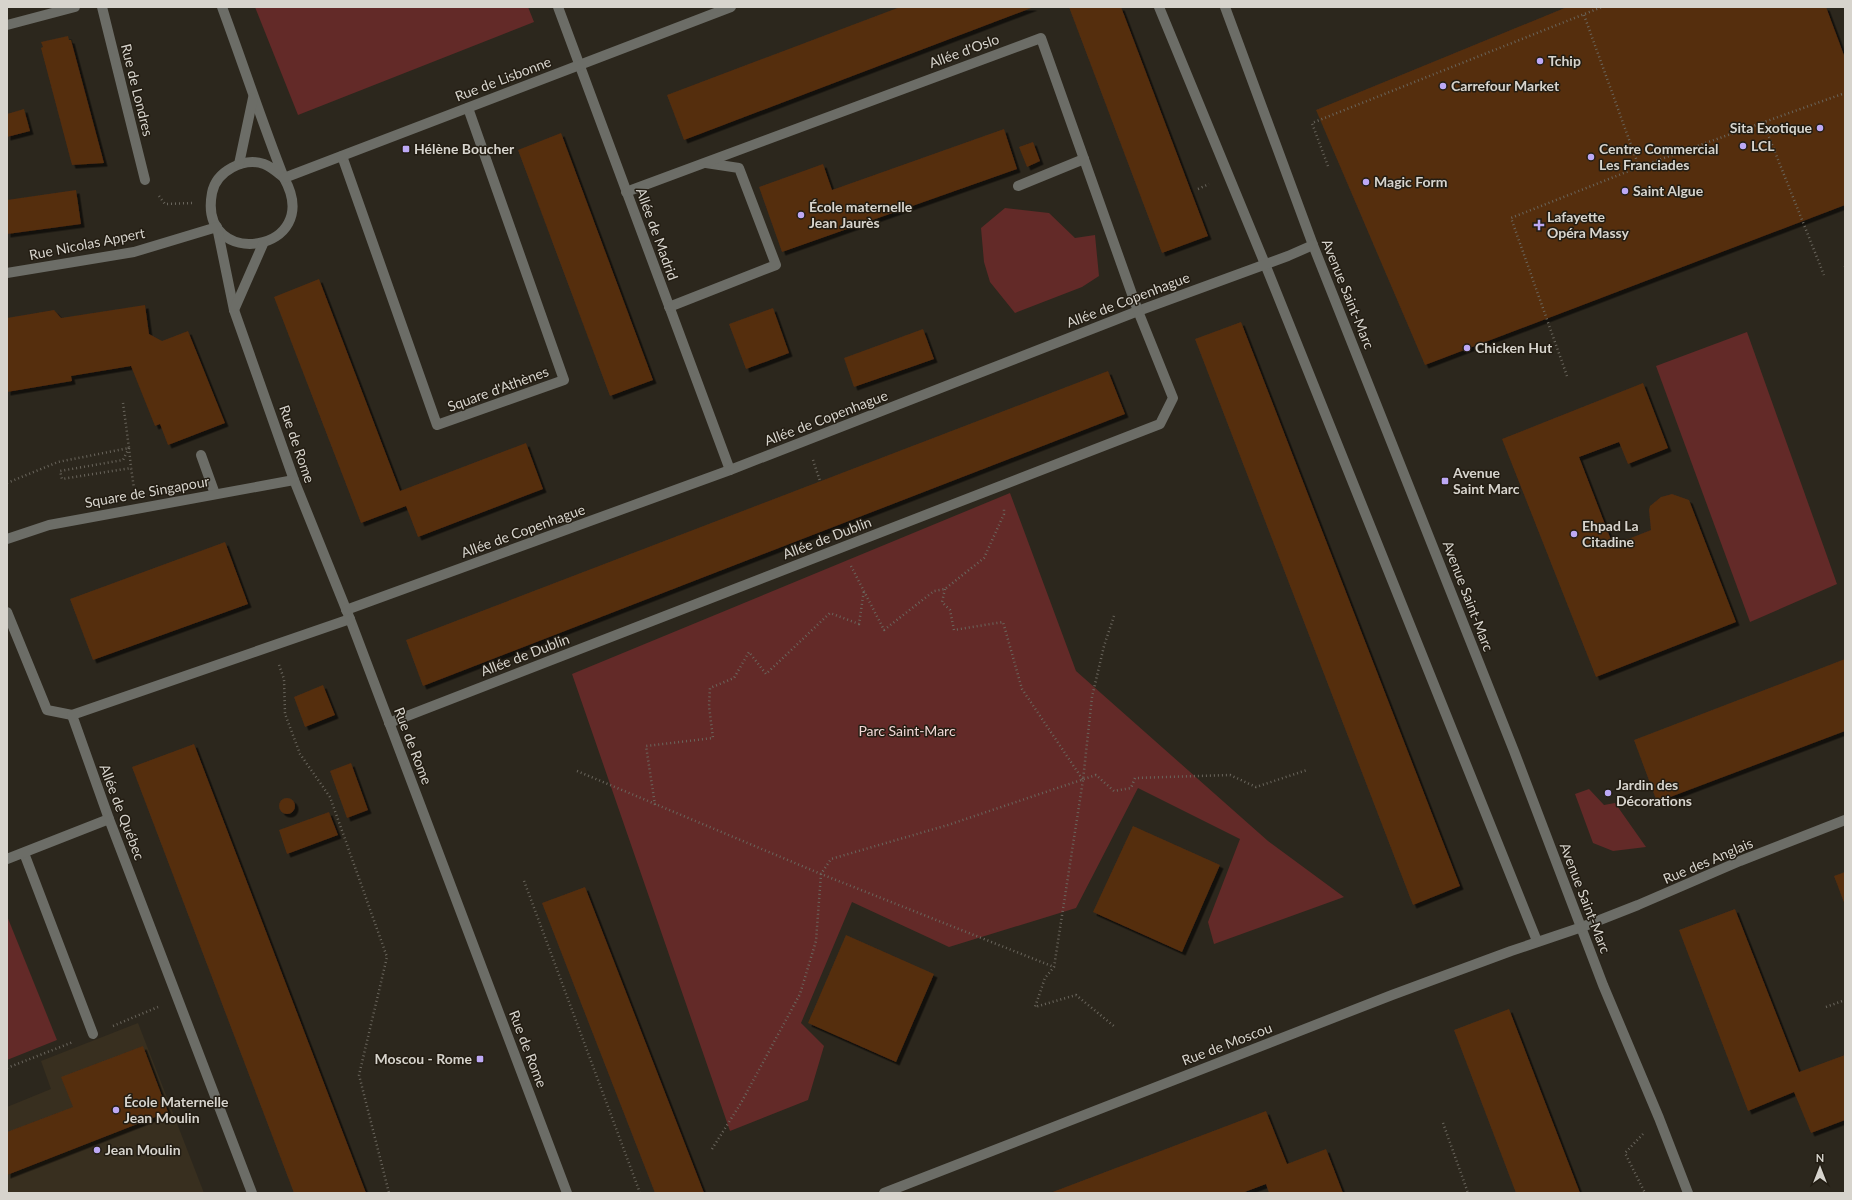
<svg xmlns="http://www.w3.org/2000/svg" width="1852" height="1200" viewBox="0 0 1852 1200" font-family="Lato,sans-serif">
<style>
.built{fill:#382f1f}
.green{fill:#632a28}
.building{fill:#542d10;filter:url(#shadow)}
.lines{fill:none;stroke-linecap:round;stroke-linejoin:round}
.path{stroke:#6a665d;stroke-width:2.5;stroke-dasharray:1 3;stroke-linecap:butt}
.minor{stroke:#6c6d67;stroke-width:10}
.poi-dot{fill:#bda9f5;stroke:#231d13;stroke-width:1.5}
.labels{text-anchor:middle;stroke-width:3;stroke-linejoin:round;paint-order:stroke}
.street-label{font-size:14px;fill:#d7d4cd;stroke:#231d13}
.poi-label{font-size:14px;font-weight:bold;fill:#d7d4cd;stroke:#231d13;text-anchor:start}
.park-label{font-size:14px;fill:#f1d7d5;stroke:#231d13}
</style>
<defs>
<filter id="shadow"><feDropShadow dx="3.5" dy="3.5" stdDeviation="0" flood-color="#0009"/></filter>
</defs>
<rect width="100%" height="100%" fill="#2c271d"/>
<!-- built -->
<path class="built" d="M138,1023L204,1193H7V1107L51,1089L41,1061Z"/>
<!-- green -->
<g class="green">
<path d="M255,7H528L534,22L298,115Z"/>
<path d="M1005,208L1049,213L1075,238L1095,235L1099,276L1082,287L1015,313L990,282L984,262L981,228Z"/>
<path d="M1747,332L1837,584L1750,622L1656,366Z"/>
<path d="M1010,493L1076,671L1268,841L1344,897L1214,944L1208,922L1240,839L1138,788L1076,908L949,947L852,902L801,1023L824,1046L808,1100L730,1131L572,674Z"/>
<path d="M1589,789L1604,805L1615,803L1646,847L1613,851L1593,843L1575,794Z"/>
<path d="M7,916L57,1040L7,1060Z"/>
</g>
<!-- building -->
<g class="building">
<path d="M900,7H1034L684,140L667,95Z"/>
<path d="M1069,7H1121L1208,236L1162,253Z"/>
<path d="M1567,7H1826L1845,58V205L1425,365L1316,110Z"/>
<path d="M68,36L69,40H71L104,163L72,165L41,48L43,47L41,42Z"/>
<path d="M24,109L30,131L7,137V114Z"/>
<path d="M1004,129L1017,169L782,252L759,187L823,164L832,190Z"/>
<path d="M561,133L653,380L610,396L518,150Z"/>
<path d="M1033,142L1040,161L1027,167L1019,147Z"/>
<path d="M76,190L81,224L7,234V200Z"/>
<path d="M319,279L400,491L526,443L543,489L418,537L406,506L361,523L274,297Z"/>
<path d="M145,305L149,334L162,341L188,331L225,423L168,445L160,424L155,426L131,366L71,376L72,381L7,392V318L54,310L61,318Z"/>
<path d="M773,308L789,353L746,369L729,324Z"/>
<path d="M1241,322L1460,886L1413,905L1195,339Z"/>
<path d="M923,329L934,359L854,387L844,358Z"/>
<path d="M1108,371L1125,414L423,686L406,640Z"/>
<path d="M1643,383L1668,448L1628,464L1619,442L1579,457L1613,545L1651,530L1649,510L1650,506L1661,497L1672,494L1689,500L1736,622L1596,677L1502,439Z"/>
<path d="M225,542L248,604L93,660L70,599Z"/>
<path d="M1845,659V731L1657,802L1634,740Z"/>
<path d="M323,685L335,715L305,727L294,697Z"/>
<path d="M194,744L366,1193H294L132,767Z"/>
<path d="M351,763L368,810L347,818L330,771Z"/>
<circle cx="287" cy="806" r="8"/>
<path d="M329,812L338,835L287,854L279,830Z"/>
<path d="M1133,826L1220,865L1182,952L1093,912Z"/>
<path d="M1845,872V905L1834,876Z"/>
<path d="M585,887L704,1193H655L542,903Z"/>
<path d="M1735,909L1799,1072L1845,1055V1120L1811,1133L1794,1092L1748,1111L1679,930Z"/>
<path d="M846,935L934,974L896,1062L808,1023Z"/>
<path d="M1509,1009L1580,1193H1516L1454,1030Z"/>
<path d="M143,1046L168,1112L7,1175V1132L73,1107L61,1077Z"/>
<path d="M1266,1111L1287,1164L1326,1149L1343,1193H1269L1266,1184L1242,1193H1050Z"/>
</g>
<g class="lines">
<!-- path -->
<g class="path">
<path d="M1584,15L1639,167"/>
<path d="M1763,122L1824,275"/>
<path d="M1328,166L1312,123L1602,7"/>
<path d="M1198,189L1209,184"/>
<path d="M159,196L165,204L192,203"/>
<path d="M1845,267V266"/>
<path d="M1567,376L1511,218L1639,167L1845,93"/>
<path d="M129,448L123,460L60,471L62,479L131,468L134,488"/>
<path d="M129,448L131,468"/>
<path d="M813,460L820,481"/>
<path d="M7,483L58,462L129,448L123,403"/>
<path d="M851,566L884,630L934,591L945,589L984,558L1004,514V507"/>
<path d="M945,589L942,602L950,610L954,630L1003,622L1022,689L1083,780"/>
<path d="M1114,616L1104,646L1092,697L1083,780L1054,967L1045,978L1035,1007L1076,995L1115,1027"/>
<path d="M279,665L284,679L285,714L300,754L330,797L387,957L359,1075L389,1193"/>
<path d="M577,771L821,874L1054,967"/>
<path d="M655,805L646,746L713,738L709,706L710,688L734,678L749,652L766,674L830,613L859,624L864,590"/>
<path d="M524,881L640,1193"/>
<path d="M1826,1007L1845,1000"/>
<path d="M113,1026L158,1007"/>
<path d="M7,1068L73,1042"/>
<path d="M1443,1123L1468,1193"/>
<path d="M1643,1134L1625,1153L1645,1193"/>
<path d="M712,1149L741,1103L800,994L816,941L821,874L831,859L948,825L1096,775L1114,791L1131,788L1135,778L1230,775L1256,787L1307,770"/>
</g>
<!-- minor -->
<g class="minor">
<path d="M102,7L145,180"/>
<path d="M222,7C243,64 262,122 284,178C326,253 197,272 212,193C216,171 244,157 264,164C272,167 278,173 284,178"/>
<path d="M558,7L730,470"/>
<path d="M1159,7L1265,264L1537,941"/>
<path d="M1225,7L1313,245L1514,751L1603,985L1659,1118L1688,1193"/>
<path d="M7,25L75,7"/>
<path d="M342,156L437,425L564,380L468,108"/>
<path d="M239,164L253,98"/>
<path d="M284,178L731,7"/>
<path d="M1018,186L1084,159"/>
<path d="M7,273L134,252L217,227L234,310L294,480L350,619L567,1193"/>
<path d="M669,307L776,265L739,168L706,163"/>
<path d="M234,310L263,244"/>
<path d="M201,455L215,494"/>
<path d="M7,539L49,525L294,480"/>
<path d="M346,610L730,470L1138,311L1288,256L1313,245"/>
<path d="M7,612L47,710L72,715"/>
<path d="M389,723L1160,424L1173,398L1138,311L1041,38L626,192"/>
<path d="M24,853L93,1034"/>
<path d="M7,859L109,819"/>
<path d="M252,1193L109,819L72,715L350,619"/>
<path d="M884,1193L1392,995L1511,951L1582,927L1638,905L1740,861L1845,820"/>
</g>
</g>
<!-- markers -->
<g class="poi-dot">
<circle cx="1540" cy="61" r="4"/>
<circle cx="1443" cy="86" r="4"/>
<circle cx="1820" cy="128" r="4"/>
<circle cx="1743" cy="146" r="4"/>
<rect x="402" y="145" width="8" height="8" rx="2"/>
<circle cx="1591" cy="157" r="4"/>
<circle cx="1366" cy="182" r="4"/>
<circle cx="1625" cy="191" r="4"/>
<circle cx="801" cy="215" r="4"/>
<path d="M1537 219h4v4h4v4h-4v4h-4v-4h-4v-4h4z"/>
<circle cx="1467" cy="348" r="4"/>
<rect x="1441" y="477" width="8" height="8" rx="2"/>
<circle cx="1574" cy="534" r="4"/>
<circle cx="1608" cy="793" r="4"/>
<rect x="476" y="1055" width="8" height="8" rx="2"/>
<circle cx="116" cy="1110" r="4"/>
<circle cx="97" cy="1150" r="4"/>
</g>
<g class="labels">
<!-- street labels -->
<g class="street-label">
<text transform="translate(964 51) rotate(-20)" y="5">Allée d'Oslo</text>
<text transform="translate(503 79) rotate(-21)" y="5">Rue de Lisbonne</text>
<text transform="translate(137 90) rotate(76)" y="5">Rue de Londres</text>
<text transform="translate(657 234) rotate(70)" y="5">Allée de Madrid</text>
<text transform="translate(87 244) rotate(-11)" y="5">Rue Nicolas Appert</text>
<text transform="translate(1348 294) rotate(68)" y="5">Avenue Saint-Marc</text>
<text transform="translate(1128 300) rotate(-21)" y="5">Allée de Copenhague</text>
<text transform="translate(498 389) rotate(-20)" y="5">Square d'Athènes</text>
<text transform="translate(826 418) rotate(-21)" y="5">Allée de Copenhague</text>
<text transform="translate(297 444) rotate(71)" y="5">Rue de Rome</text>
<text transform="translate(147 492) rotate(-10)" y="5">Square de Singapour</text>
<text transform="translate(523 531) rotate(-20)" y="5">Allée de Copenhague</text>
<text transform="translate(827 538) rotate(-21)" y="5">Allée de Dublin</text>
<text transform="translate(1468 596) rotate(69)" y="5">Avenue Saint-Marc</text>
<text transform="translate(525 655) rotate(-21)" y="5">Allée de Dublin</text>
<text transform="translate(413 746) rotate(69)" y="5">Rue de Rome</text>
<text transform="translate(122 812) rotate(69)" y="5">Allée de Québec</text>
<text transform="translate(1708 861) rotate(-23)" y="5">Rue des Anglais</text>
<text transform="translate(1585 898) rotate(69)" y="5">Avenue Saint-Marc</text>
<text transform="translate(1227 1044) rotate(-21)" y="5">Rue de Moscou</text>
<text transform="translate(528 1049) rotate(69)" y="5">Rue de Rome</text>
</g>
<!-- poi labels -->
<g class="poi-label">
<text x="1548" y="66">Tchip</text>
<text x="1451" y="91">Carrefour Market</text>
<text x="1812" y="133" text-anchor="end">Sita Exotique</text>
<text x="1751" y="151">LCL</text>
<text x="414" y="154">Hélène Boucher</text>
<text x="1599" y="154">Centre Commercial<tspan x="1599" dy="16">Les Franciades</tspan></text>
<text x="1374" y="187">Magic Form</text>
<text x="1633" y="196">Saint Algue</text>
<text x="809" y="212">École maternelle<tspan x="809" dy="16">Jean Jaurès</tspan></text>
<text x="1547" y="222">Lafayette<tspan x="1547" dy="16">Opéra Massy</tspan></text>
<text x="1475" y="353">Chicken Hut</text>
<text x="1453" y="478">Avenue<tspan x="1453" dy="16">Saint Marc</tspan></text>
<text x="1582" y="531">Ehpad La<tspan x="1582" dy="16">Citadine</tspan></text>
<text x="1616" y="790">Jardin des<tspan x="1616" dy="16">Décorations</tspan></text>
<text x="472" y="1064" text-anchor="end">Moscou - Rome</text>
<text x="124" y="1107">École Maternelle<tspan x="124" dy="16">Jean Moulin</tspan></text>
<text x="105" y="1155">Jean Moulin</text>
</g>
<!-- park labels -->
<g class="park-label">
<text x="907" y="736">Parc Saint-Marc</text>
</g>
</g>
<!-- border -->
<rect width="1852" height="1200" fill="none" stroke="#d7d4cd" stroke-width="16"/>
<!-- north arrow -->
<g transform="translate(1820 1168)" stroke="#231d13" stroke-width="3" paint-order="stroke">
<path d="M0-3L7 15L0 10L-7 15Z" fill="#d7d4cd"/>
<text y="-6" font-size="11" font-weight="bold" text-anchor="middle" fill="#d7d4cd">N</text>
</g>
</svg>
